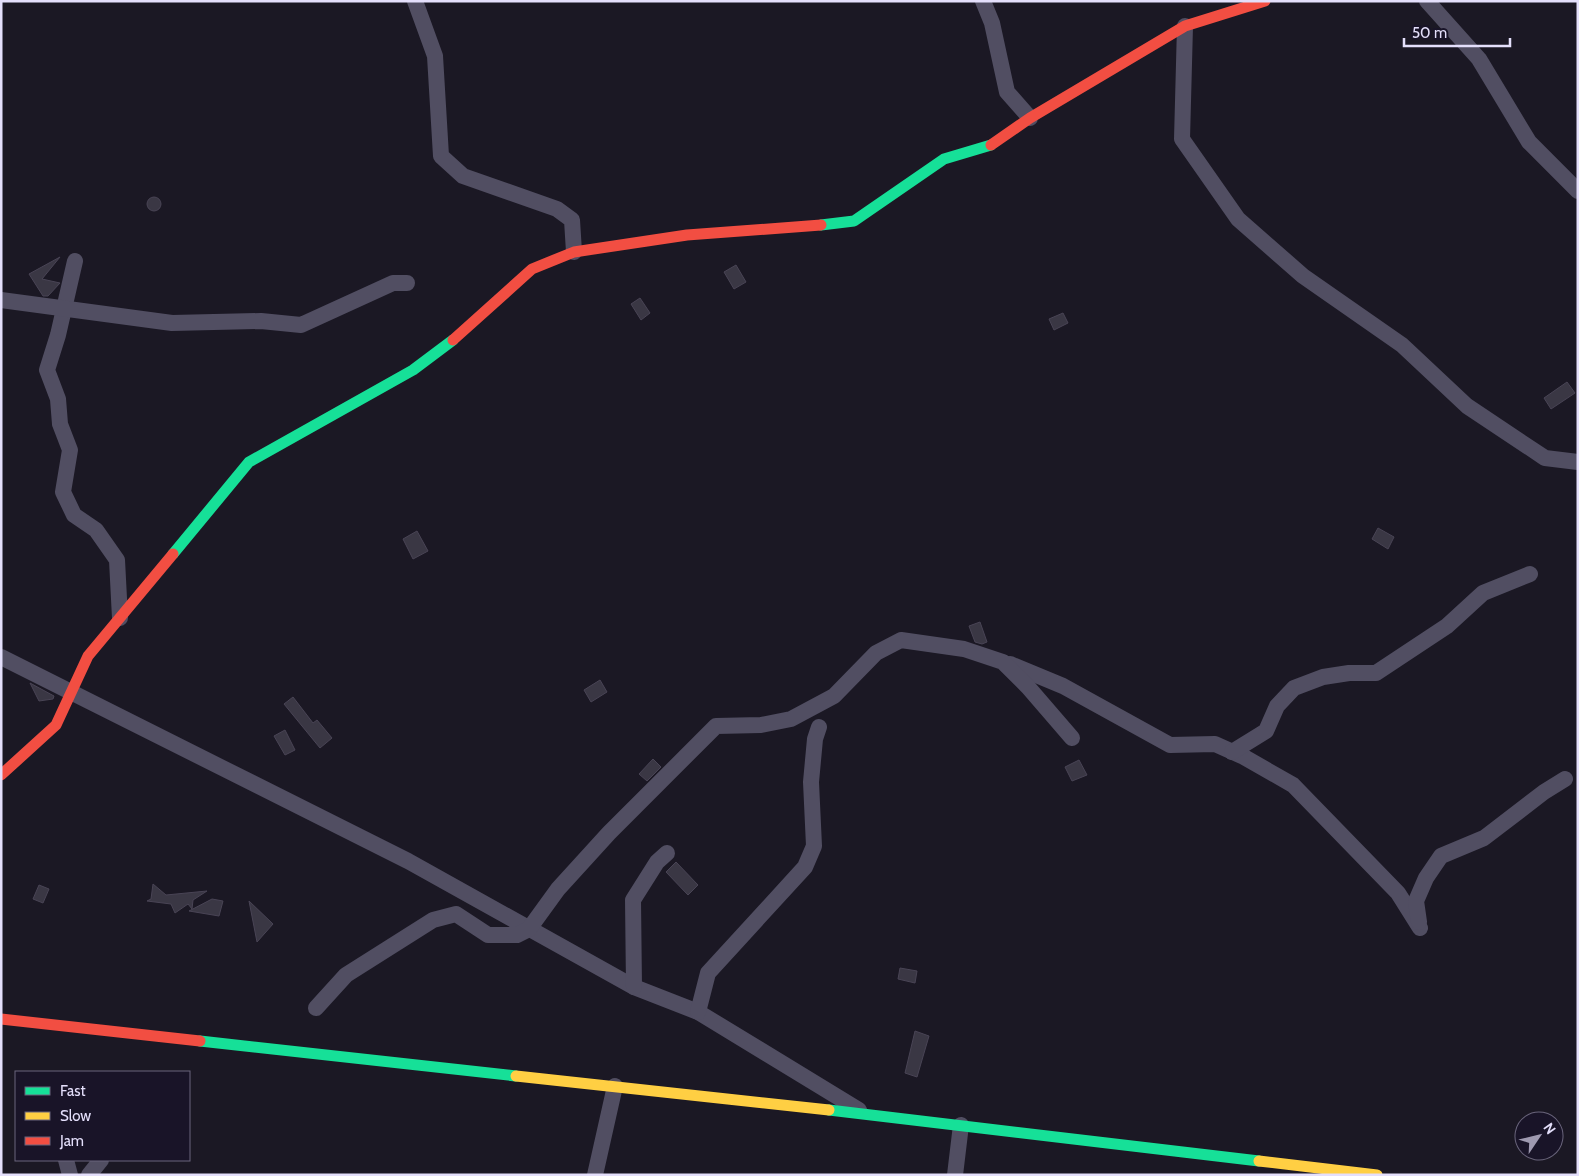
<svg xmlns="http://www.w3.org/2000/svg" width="1579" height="1176" viewBox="0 0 1579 1176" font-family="Cabin,sans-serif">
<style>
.building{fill:#3a3744;stroke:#494455}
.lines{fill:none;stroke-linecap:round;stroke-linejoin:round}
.street{stroke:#514e62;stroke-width:16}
.fast{stroke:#16e098;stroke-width:11}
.slow{stroke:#ffcf43;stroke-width:11}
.jam{stroke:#f24e42;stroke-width:11}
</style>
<rect width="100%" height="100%" fill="#1b1824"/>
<!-- building -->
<g class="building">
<circle cx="154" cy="204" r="7"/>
<path d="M60,257L42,279L60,283L48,296H43L29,274Z"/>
<path d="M736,265L746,282L734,289L724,272Z"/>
<path d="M640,298L650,313L641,320L631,304Z"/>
<path d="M1063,313L1068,323L1054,330L1049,319Z"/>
<path d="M1567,382L1575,393L1551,409L1544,398Z"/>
<path d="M1378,528L1394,537L1388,549L1372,539Z"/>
<path d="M417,531L428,551L413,559L403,539Z"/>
<path d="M980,622L987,642L982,644L975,642L969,626Z"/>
<path d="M600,680L607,692L591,702L584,690Z"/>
<path d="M30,683L54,696L53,699L39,701Z"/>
<path d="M293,697L313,723L317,720L332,738L320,748L284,704Z"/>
<path d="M285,730L295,750L285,755L274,736Z"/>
<path d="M653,759L661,767L647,781L639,774Z"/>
<path d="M1079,760L1087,775L1072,781L1065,767Z"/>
<path d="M676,862L698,885L688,895L666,872Z"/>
<path d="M153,884L166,895L207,891L193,900L192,909L188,904L175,913L171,904L147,901L151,899Z"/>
<path d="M39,885L49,889L43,903L33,899Z"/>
<path d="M212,899L223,901L219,916L189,911Z"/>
<path d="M249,901L273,924L257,942Z"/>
<path d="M900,968L917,971L915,983L898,979Z"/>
<path d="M915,1031L929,1036L917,1077L905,1073Z"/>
</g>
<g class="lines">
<!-- street -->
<g class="street">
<path d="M415,1L435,56L441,156L463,176L557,209L572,220L574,252"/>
<path d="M983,1L992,23L1007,92L1030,118"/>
<path d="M1427,1L1479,59L1529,142L1578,191"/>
<path d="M1185,26L1182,139L1238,219L1303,276L1402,345L1467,406L1545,458L1578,462"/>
<path d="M75,261L58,335L47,370L58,399L60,424L70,450L63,492L74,515L96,530L117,560L120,618"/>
<path d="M1,300L172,323L261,321L301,325L393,283H407"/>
<path d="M1,657L408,861L634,987L698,1012L859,1110"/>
<path d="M1010,664L1063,686L1170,745L1215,744L1244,757L1293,785L1398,893L1420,928"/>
<path d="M1232,752L1266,731L1277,706L1294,688L1323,677L1349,673H1376L1447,626L1483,593L1530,574"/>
<path d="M1419,922L1416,901L1426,878L1441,856L1484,838L1544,792L1565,779"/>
<path d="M634,987L633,900L657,862L667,853"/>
<path d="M316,1008L346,975L433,920L456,914L488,935H517L529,929L558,889L609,833L716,726L761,725L791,719L834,696L876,653L901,640L964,649L1003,662L1028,687L1072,738"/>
<path d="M698,1012L708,973L805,867L814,846L811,782L815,739L819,727"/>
<path d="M66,1160L70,1175"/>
<path d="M89,1175L101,1160"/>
<path d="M595,1175L615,1086"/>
<path d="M955,1175L961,1125"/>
</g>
<!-- fast -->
<g class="fast">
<path d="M821,225L854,221L944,159L991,145"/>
<path d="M173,554L249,462L413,370L453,340"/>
<path d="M200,1041L516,1076"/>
<path d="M829,1110L1259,1161"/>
</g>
<!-- slow -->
<g class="slow">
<path d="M516,1076L829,1110"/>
<path d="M1259,1161L1377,1175"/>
</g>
<!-- jam -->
<g class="jam">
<path d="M991,145L1030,118L1185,26L1265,1"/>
<path d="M453,340L532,269L574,252L687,235L821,225"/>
<path d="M1,775L56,725L88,656L173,554"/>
<path d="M1,1019L200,1041"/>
</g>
</g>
<!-- border -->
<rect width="1579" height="1176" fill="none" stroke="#e4dffb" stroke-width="5"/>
<!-- legend -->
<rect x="15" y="1071" width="175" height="90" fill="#191428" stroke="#6a657c"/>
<rect x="25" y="1087" width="25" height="8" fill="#16e098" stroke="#6a657c"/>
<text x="60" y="1096" font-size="15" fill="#e4dffb">Fast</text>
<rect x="25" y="1112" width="25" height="8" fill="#ffcf43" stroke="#6a657c"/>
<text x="60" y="1121" font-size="15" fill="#e4dffb">Slow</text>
<rect x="25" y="1137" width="25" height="8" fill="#f24e42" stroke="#6a657c"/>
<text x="60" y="1146" font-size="15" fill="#e4dffb">Jam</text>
<!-- north arrow -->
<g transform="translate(1539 1136) rotate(55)"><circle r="24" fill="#191428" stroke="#6a657c"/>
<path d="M0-4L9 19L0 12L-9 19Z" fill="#9e99b0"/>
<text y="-8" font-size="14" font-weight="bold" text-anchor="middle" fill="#e4dffb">N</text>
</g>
<!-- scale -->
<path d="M1404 38v8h106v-8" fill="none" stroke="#e4dffb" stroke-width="2.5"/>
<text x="1412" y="38" font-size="15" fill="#e4dffb" stroke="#191428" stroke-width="4" paint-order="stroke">50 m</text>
</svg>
